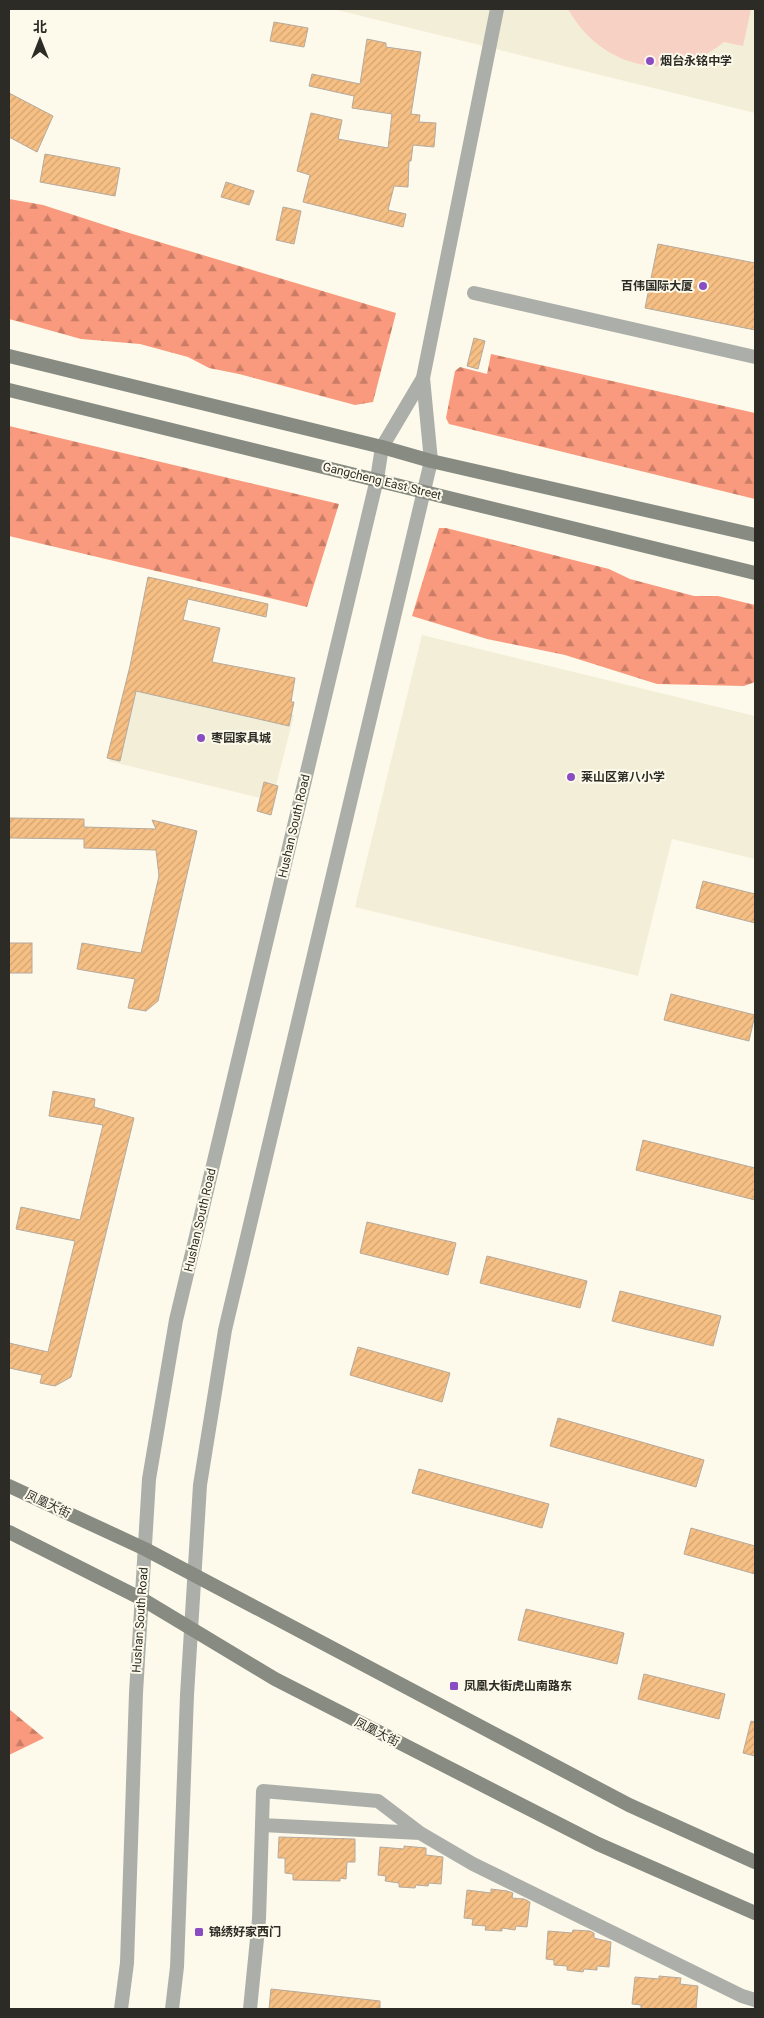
<svg xmlns="http://www.w3.org/2000/svg" width="764" height="2018" viewBox="0 0 764 2018" font-family="Roboto,'Noto Sans SC',sans-serif">
<style>
.built{fill:#f2eed7}
.forest{fill:url(#forest-firs)}
.garden{fill:#f8d1c5}
.building{fill:url(#building-hatch);stroke:#b5aa9e}
.lines{fill:none;stroke-linecap:round;stroke-linejoin:round}
.minor{stroke:#acafa9;stroke-width:14}
.tertiary{stroke:#acafa9;stroke-width:14}
.secondary{stroke:#878b82;stroke-width:14}
.poi-dot{fill:#894cc2;stroke:#fdfaeb;stroke-width:2}
.labels{text-anchor:middle;stroke-width:4;stroke-linejoin:round;paint-order:stroke}
.poi-label{font-size:12px;font-weight:bold;fill:#2c2b25;stroke:#fdfaeb;text-anchor:start}
.street-label{font-size:12px;fill:#2c2b25;stroke:#fdfaeb}
</style>
<defs>
<pattern id="forest-firs" width="22" height="20" patternUnits="userSpaceOnUse" patternTransform="scale(1.25)"><rect width="22" height="20" fill="#f9997d"/><path d="M5 1l3.5 6h-7zM16 11l3.5 6h-7z" fill="#ca7d66"/></pattern>
<pattern id="building-hatch" width="6" height="6" patternUnits="userSpaceOnUse" patternTransform="scale(1.25)"><rect width="6" height="6" fill="#f6bf84"/><path d="M-1 1l2-2M0 6l6-6M5 7l2-2" fill="none" stroke="#d3a472"/></pattern>
</defs>
<rect width="100%" height="100%" fill="#fdfaeb"/>
<!-- built -->
<g class="built">
<path d="M333,9H755V113Z"/>
<path d="M422,635L755,716V859L672,839L638,976L355,907Z"/>
<path d="M131,674L294,715L272,801L109,761Z"/>
</g>
<!-- forest -->
<g class="forest">
<path d="M9,199L43,205L126,232L396,313L373,402L355,405L239,374L209,368L188,357L140,344L81,339L9,319Z"/>
<path d="M491,354L755,413V499L449,424L446,418L455,371L460,367L487,374Z"/>
<path d="M9,426L339,504L307,607L9,536Z"/>
<path d="M439,528H446L609,569L630,579L694,596H718L755,605V682L744,686L657,684L565,655L487,639L412,616Z"/>
<path d="M9,1709L44,1738L9,1755Z"/>
</g>
<!-- garden -->
<path class="garden" d="M568,9H751L743,46L724,42C671,86 600,67 568,9Z"/>
<!-- building -->
<g class="building">
<path d="M274,22L308,28L304,47L270,41Z"/>
<path d="M367,39L386,43V47L421,52L411,114L420,115L419,122L436,123L434,147L413,145L411,161H409L408,187L394,186L388,210L406,214L403,227L303,202L310,175L297,171L311,113L342,120L338,139L388,148L392,114L352,108L354,96L309,86L312,74L360,84Z"/>
<path d="M9,93L53,116L37,152L9,137Z"/>
<path d="M45,154L120,168L115,196L40,182Z"/>
<path d="M226,182L254,191L249,205L221,197Z"/>
<path d="M283,207L301,211L294,244L276,240Z"/>
<path d="M658,244L755,263V330L645,308Z"/>
<path d="M474,338L485,341L478,369L467,366Z"/>
<path d="M148,577L268,604L266,617L188,599L183,620L220,628L212,662L295,678L291,702H294L289,726L136,691L120,761L107,758L130,666Z"/>
<path d="M264,782L278,786L271,815L257,811Z"/>
<path d="M10,818L84,819V827L156,829L152,820L197,831L158,1001L146,1011L128,1008L135,979L77,969L82,943L141,953L159,876L156,850L84,848V839L9,838Z"/>
<path d="M703,881L755,894V923L696,908Z"/>
<rect x="9" y="943" width="23" height="30"/>
<path d="M671,994L755,1015L749,1041L664,1020Z"/>
<path d="M53,1091L95,1099L94,1107L134,1118L71,1377L55,1386L40,1383L42,1375L9,1368V1343L48,1352L75,1241L16,1229L21,1207L80,1220L103,1125L49,1116Z"/>
<path d="M643,1140L755,1168V1200L636,1170Z"/>
<path d="M367,1222L456,1243L448,1275L360,1253Z"/>
<path d="M487,1256L587,1281L580,1308L480,1283Z"/>
<path d="M620,1291L721,1316L713,1346L612,1321Z"/>
<path d="M358,1347L450,1373L442,1402L350,1375Z"/>
<path d="M558,1418L704,1460L696,1487L550,1446Z"/>
<path d="M419,1469L549,1504L542,1528L412,1493Z"/>
<path d="M691,1528L755,1546V1574L684,1554Z"/>
<path d="M526,1609L624,1633L617,1664L518,1640Z"/>
<path d="M644,1674L725,1694L719,1719L638,1699Z"/>
<path d="M751,1721L755,1722V1756L743,1753Z"/>
<path d="M279,1837L355,1839V1862H347L346,1879L340,1878V1881L293,1880V1874L285,1873V1858H278Z"/>
<path d="M404,1846L426,1848V1855L443,1857L441,1884L429,1883L428,1886L416,1885L415,1888L399,1887V1883L385,1881L386,1876L378,1875L380,1847L404,1849Z"/>
<path d="M491,1889L507,1891L513,1893L512,1898L524,1899L530,1902L527,1927L516,1926L515,1930L502,1928V1931L485,1930L486,1926L472,1925L473,1919L464,1918L467,1890L491,1893Z"/>
<path d="M573,1930L590,1931L594,1933V1938L611,1942L609,1967L597,1966V1970L584,1969L583,1972L567,1970V1966L554,1965V1960L546,1959L548,1931L572,1933Z"/>
<path d="M659,1976L681,1978L680,1984L698,1986L696,2009H641V2005L632,2004L635,1977L659,1979Z"/>
<path d="M271,1989L380,2001V2009H269Z"/>
</g>
<g class="lines">
<!-- minor -->
<g class="minor">
<path d="M474,293L755,357"/>
<path d="M423,378L431,461"/>
<path d="M382,447L423,378L497,9"/>
<path d="M420,1833L262,1825L263,1791L378,1801L420,1833L473,1864L742,1996L755,2000"/>
<path d="M250,2009L259,1919L262,1825"/>
</g>
<!-- tertiary -->
<g class="tertiary">
<path d="M121,2009L127,1963L136,1693L149,1479L176,1320L377,479L382,447"/>
<path d="M172,2009L177,1967L187,1695L200,1485L225,1330L431,461"/>
</g>
<!-- secondary -->
<g class="secondary">
<path d="M9,356L382,447L431,461L755,535"/>
<path d="M9,390L755,573"/>
<path d="M9,1486L145,1549L629,1805L755,1862"/>
<path d="M9,1532L142,1599L275,1679L598,1844L755,1913"/>
</g>
</g>
<!-- markers -->
<g class="poi-dot">
<circle cx="650" cy="61" r="5"/>
<circle cx="703" cy="286" r="5"/>
<circle cx="201" cy="738" r="5"/>
<circle cx="571" cy="777" r="5"/>
<rect x="449" y="1681" width="10" height="10" rx="2.5"/>
<rect x="194" y="1927" width="10" height="10" rx="2.5"/>
</g>
<g class="labels">
<!-- poi labels -->
<g class="poi-label">
<text x="660" y="65">烟台永铭中学</text>
<text x="693" y="290" text-anchor="end">百伟国际大厦</text>
<text x="211" y="742">枣园家具城</text>
<text x="581" y="781">莱山区第八小学</text>
<text x="464" y="1690">凤凰大街虎山南路东</text>
<text x="209" y="1936">锦绣好家西门</text>
</g>
<!-- street labels -->
<g class="street-label">
<text transform="translate(382 481) rotate(14)" y="4">Gangcheng East Street</text>
<text transform="translate(294 826) rotate(-77)" y="4">Hushan South Road</text>
<text transform="translate(200 1220) rotate(-77)" y="4">Hushan South Road</text>
<text transform="translate(48 1504) rotate(25)" y="4">凤凰大街</text>
<text transform="translate(140 1620) rotate(-86)" y="4">Hushan South Road</text>
<text transform="translate(377 1732) rotate(27)" y="4">凤凰大街</text>
</g>
</g>
<!-- border -->
<rect width="764" height="2018" fill="none" stroke="#2c2b25" stroke-width="20"/>
<!-- north arrow -->
<g transform="translate(40 40)" stroke="#fdfaeb" stroke-width="4" paint-order="stroke">
<path d="M0-4L9 19L0 12L-9 19Z" fill="#2c2b25"/>
<text y="-8" font-size="14" font-weight="bold" text-anchor="middle" fill="#2c2b25">北</text>
</g>
</svg>
